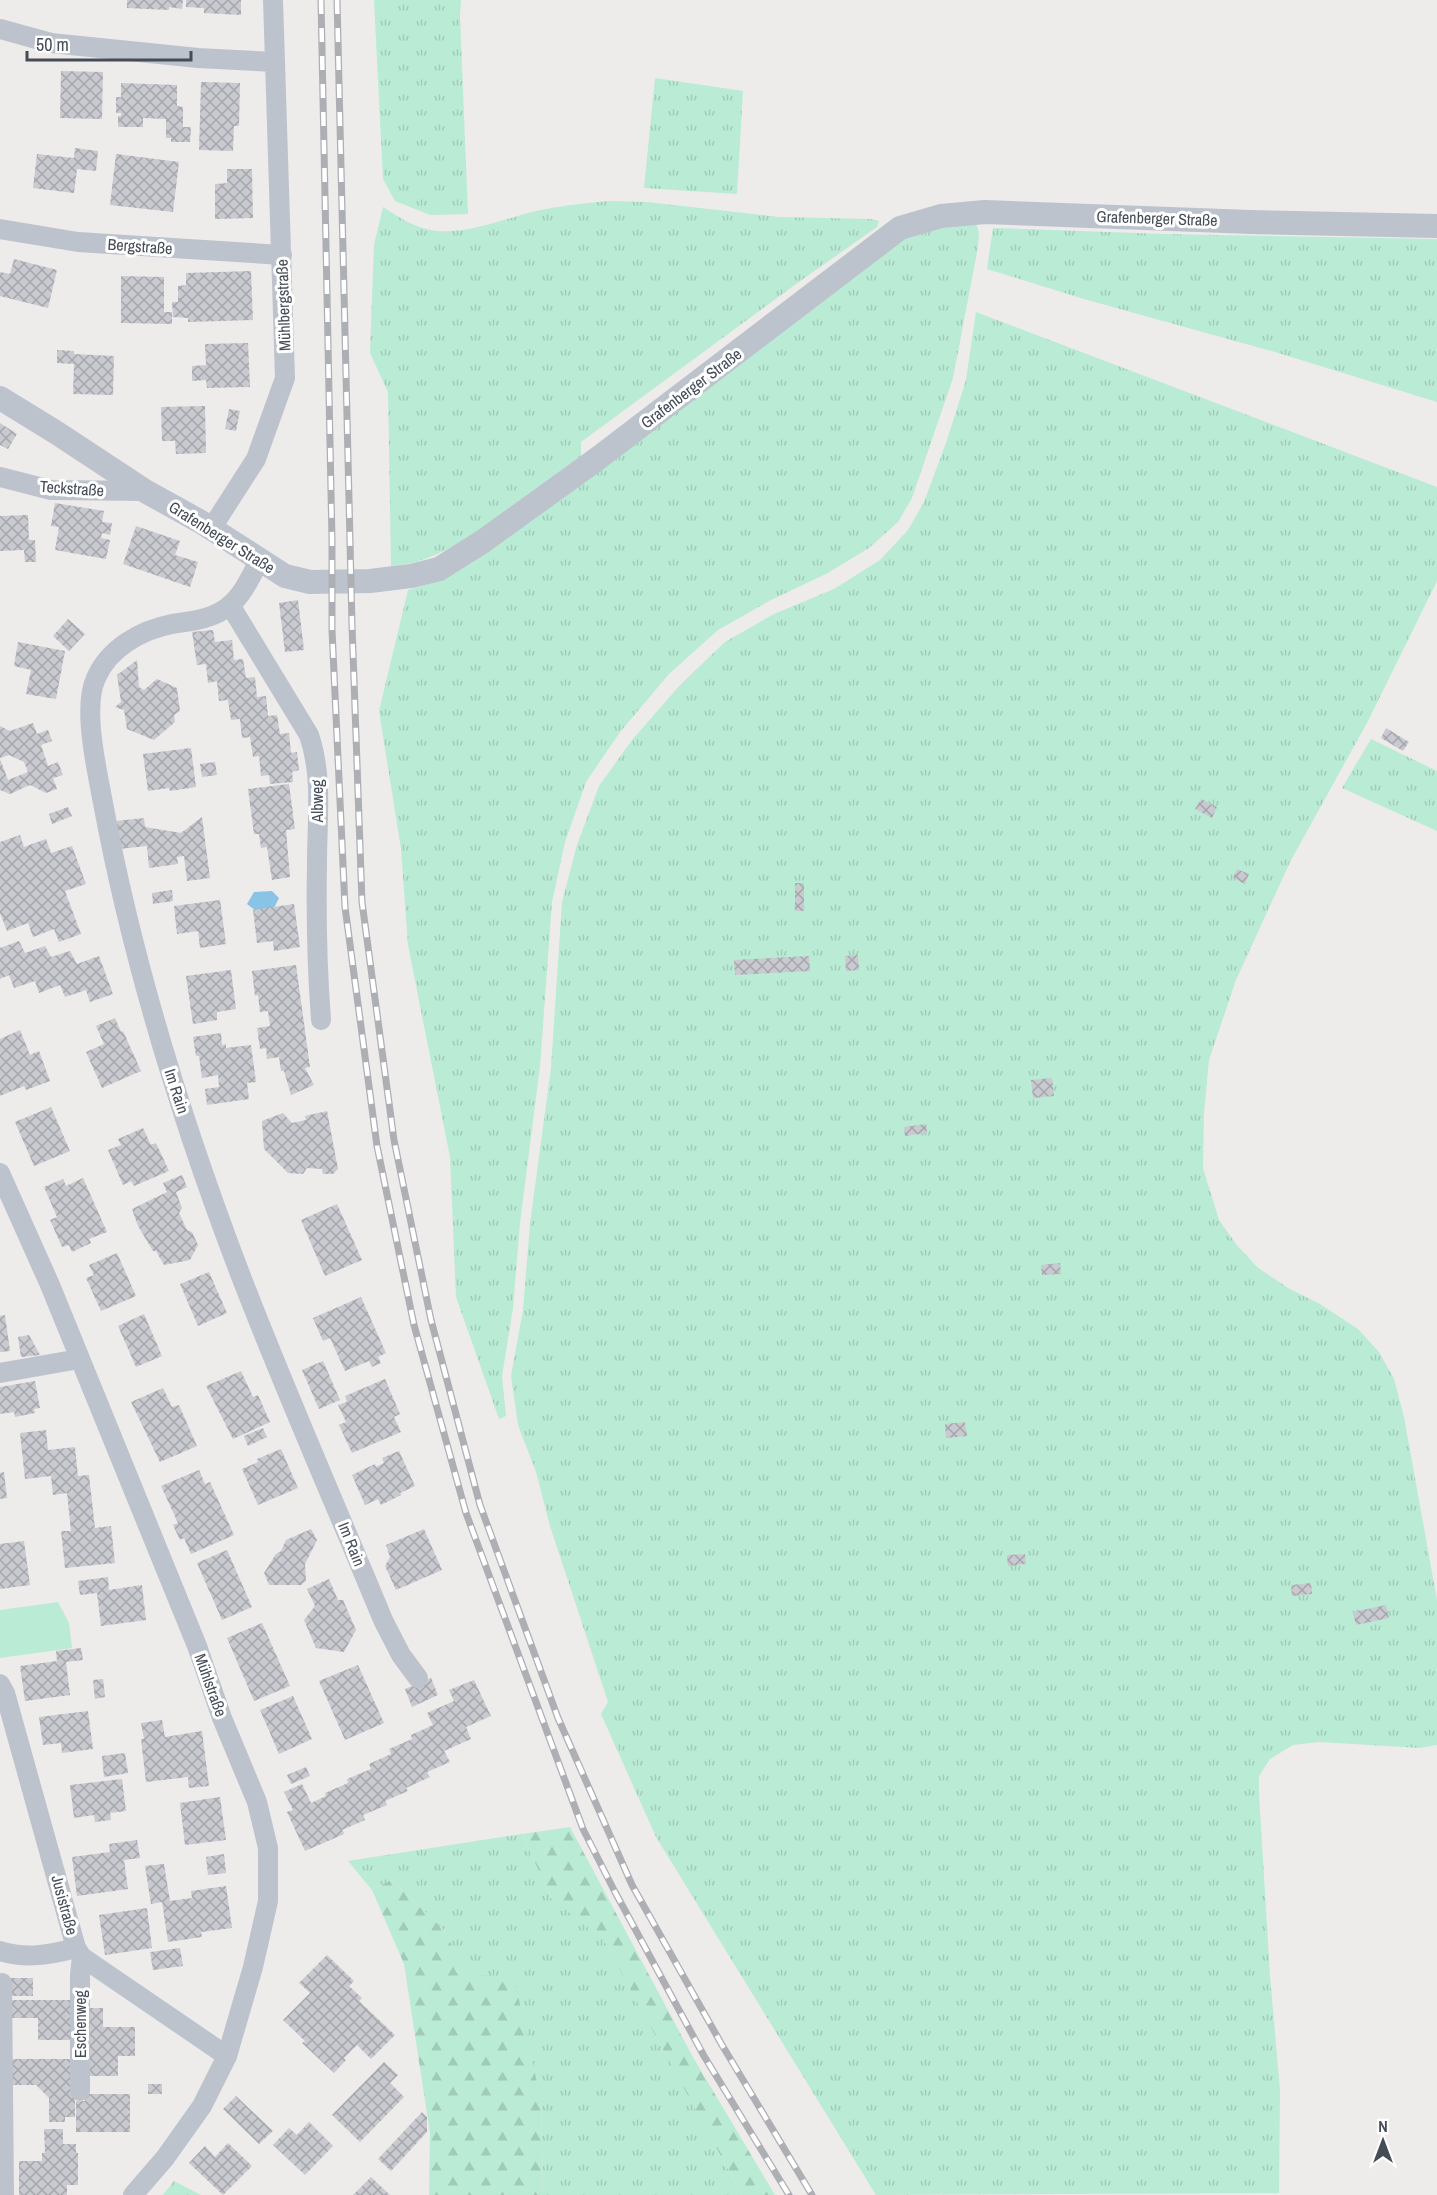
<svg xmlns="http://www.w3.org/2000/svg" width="1437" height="2195" viewBox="0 0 1437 2195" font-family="'Archivo Narrow',sans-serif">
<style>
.grass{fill:url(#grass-tufts)}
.forest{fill:url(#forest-firs)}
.green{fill:#baebd5}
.water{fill:#89c3e5}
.building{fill:url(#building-cross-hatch)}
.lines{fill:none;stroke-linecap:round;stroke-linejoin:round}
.minor{stroke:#bdc3cd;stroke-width:20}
.tertiary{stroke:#bdc3cd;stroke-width:24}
.rail-casing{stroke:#aeafb5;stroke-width:7}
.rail{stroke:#fff;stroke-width:4.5;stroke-dasharray:14;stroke-linecap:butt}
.labels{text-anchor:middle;stroke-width:6;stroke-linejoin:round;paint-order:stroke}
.street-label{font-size:16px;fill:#454c57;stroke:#fff}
</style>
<defs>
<pattern id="grass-tufts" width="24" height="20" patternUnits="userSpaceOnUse" patternTransform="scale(1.5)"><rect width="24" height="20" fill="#baebd5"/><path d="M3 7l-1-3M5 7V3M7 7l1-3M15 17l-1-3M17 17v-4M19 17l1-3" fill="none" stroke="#a1cbb9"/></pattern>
<pattern id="forest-firs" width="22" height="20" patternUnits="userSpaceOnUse" patternTransform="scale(1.5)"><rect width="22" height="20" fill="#baebd5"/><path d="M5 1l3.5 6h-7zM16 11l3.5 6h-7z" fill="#a1cbb9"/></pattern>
<pattern id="building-cross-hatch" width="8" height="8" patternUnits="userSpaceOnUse" patternTransform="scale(1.5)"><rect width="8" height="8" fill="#c9c9d0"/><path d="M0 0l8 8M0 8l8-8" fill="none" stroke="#a5a5ac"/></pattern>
</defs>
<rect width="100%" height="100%" fill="#eeebeb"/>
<!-- grass -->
<g class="grass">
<path d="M374,0H461L460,16L468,214L430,215L395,201L383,179Z"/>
<path d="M655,78L743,91L737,194L644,188Z"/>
<path d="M609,201L647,202L779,217L871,219L879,221L877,227L796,284L581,442V456C558,472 536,488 513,505C477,532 438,563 391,566L388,392L370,353L374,245L383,207C399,218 418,229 437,231C467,234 507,218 536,211C560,206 584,203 609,201Z"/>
<path d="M940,223L976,224L979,232L978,247L953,378L912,498L898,522L869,548L826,574L771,600L718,630L669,674L620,732L586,782L565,842L552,902L540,1066L520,1223L513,1308L502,1376L506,1416L499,1419L456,1297L450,1157L408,945L401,849L379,711L408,590L437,581L906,238Z"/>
<path d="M993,228L1165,234L1437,239V402L1275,352L1084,299L987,269Z"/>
<path d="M976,312L1437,487V581L1368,721L1290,862L1236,980L1209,1060L1204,1113L1203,1168L1219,1220L1236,1244L1257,1267L1288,1288L1320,1304L1358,1329L1379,1352L1394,1379L1404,1417L1437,1600V1745L1420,1748L1319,1742L1293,1745L1270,1759L1259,1776V1794L1270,1976L1280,2090L1279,2193L876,2195L656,1837L601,1714L608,1702L550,1526L536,1472L518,1425L511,1376L523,1310L530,1224L551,1068L562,902L577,845L599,786L632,740L680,685L725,642L774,614L834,589L880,560L908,530L924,502L947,440L966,380Z"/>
<path d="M1371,739L1437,771V831L1342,788Z"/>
<path d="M522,1834L551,1898L603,1938L742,2195H543L541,2101L442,1928L391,1880L372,1890L348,1861Z"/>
<path d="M174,2181L201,2195H163Z"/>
</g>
<!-- forest -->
<g class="forest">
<path d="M570,1827L694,2059L775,2195H742L603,1939L551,1898L522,1834Z"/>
<path d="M391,1880L442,1928L469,1975L514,1977L541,2101L543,2195H429L430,2133L404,1964L372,1890Z"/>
</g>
<!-- green -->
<path class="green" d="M58,1602L69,1623L72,1648L0,1658V1610Z"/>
<!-- water -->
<path class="water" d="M272,891L279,898L274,908L256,911L247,904L254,892Z"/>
<!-- building -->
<g class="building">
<path d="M127,0H183L182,9L169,7V10L127,8Z"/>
<path d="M186,0H241V15L204,13V8L186,7Z"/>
<path d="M61,71L103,72L102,119L60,118Z"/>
<path d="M201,82L240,83L239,126H234L233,151L199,150Z"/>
<path d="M121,83L177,85V106L183,107V127H191L190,142H171V138H166V119L143,118V127H118V116H121V113H116V97H121Z"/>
<path d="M75,148L98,151L96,171L77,169L74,193L33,188L37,154L74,158Z"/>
<path d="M116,154L179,162L173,212L110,205Z"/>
<path d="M227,169H252L253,218L215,219V184L227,183Z"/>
<path d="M14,259L57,270L48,308L0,296V272L10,274Z"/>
<path d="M251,271L253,320L188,322V318L173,317L172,302H178V286L186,285V273Z"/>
<path d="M121,276L164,277V312H172V324L121,323Z"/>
<path d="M248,343L250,387L207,388L206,380L192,381V366L206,365L205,344Z"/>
<path d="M57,350L74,351V354L114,356L113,395L73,394L74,364L57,363Z"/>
<path d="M205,406L206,453L176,454L175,441H162L161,407Z"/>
<path d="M229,409L240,411L236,431L225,429Z"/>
<path d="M0,423L17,434L8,449L0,445Z"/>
<path d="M55,503L104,511L102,522L112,523L110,535L102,533L101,538L110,540L106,559L55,550L59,527L51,526Z"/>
<path d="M28,515L29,540H35L36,562H25L24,550L0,551V516Z"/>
<path d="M136,526L180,541L175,555L198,562L190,587L123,564Z"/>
<path d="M298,600L304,650L285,652L279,603Z"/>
<path d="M68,619L85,634L69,651L53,636Z"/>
<path d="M213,630L215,642L232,640L234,660L243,659L246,678L255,677L257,697L266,696L268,716L277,715L280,734L289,733L291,753L297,752L299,770L292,772L293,782L270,784L269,775L261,776L259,756L253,757L250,737L242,738L240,719L231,720L228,700L219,701L217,681L208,683L206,664L197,665L192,632Z"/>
<path d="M18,642L65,651L56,699L26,694L31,670L14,666Z"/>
<path d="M137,660L139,687L144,690L157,679L177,688L180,711L174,715L175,722L154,740L127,729L124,710L115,707L121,702L117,675Z"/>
<path d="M33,723L37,734L48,730L52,741L41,745L48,766L58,762L63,775L53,778L57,789L46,793L30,785L10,794L0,790V759L8,780L28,772L24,762L9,755L0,758V726L10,731Z"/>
<path d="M1386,728L1409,742L1403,751L1381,738Z"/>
<path d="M191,748L196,787L170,791L169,788L148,791L143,754Z"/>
<path d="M215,762L217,775L202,777L200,764Z"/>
<path d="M289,784L295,829L286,830L290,877L272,880L267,847L261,848L259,834H254L248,789Z"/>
<path d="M1201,799L1217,807L1212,818L1195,809Z"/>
<path d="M68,807L72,816L52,824L49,814Z"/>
<path d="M202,817L210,878L187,881L184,856L177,857L178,864L149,868L147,846L119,849L116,821L144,818L145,827L181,833Z"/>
<path d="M20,835L24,847L46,839L51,853L72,846L86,884L65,891L81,934L59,942L54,929L33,937L28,923L7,931L0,913V842Z"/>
<path d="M1237,869L1249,874L1245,884L1233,878Z"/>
<rect x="795" y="883" width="9" height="28"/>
<path d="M172,890L173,901L153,904L152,893Z"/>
<path d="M220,900L226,944L200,948L198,931L177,934L174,906Z"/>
<path d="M294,904L300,947L274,951L273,941L257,943L253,910Z"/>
<path d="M19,941L25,953L45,946L51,957L70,951L77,964L99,956L113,994L90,1002L86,990L65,997L60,985L39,993L35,981L14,988L9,975L0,979V948Z"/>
<path d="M858,955L859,970L846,971L845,956Z"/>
<path d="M809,956L810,971L735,975L734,960Z"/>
<path d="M296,965L310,1067L305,1068L314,1085L291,1095L284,1071H281L279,1057L267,1059L266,1048L260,1049L257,1028L270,1026L268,1011L260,1012L258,995L255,996L252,971Z"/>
<path d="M231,970L236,1009L217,1012V1020L193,1024L186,976Z"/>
<path d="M115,1018L121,1032L123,1031L141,1071L102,1088L86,1052L104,1044L96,1026Z"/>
<path d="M20,1030L30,1055L39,1051L50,1081L26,1090L24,1086L0,1096V1039Z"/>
<path d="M221,1033L222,1045L226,1044V1048L251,1045L256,1082L247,1083L249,1099L207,1105L205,1089L219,1087L218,1075L202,1078L199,1056H196L193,1037Z"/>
<path d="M1052,1078L1054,1096L1033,1098L1031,1080Z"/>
<path d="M51,1107L70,1151L34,1166L15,1122Z"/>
<path d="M327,1111L338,1169L333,1174H323L322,1169L307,1168L303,1174L288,1173L264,1149L262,1121L283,1113L292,1123L306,1120L305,1116Z"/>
<path d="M926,1124L927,1133L905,1136L904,1127Z"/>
<path d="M143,1128L151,1145L156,1143L169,1171L134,1186L131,1181L123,1185L108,1150L121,1145L118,1139Z"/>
<path d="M182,1175L187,1187L176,1192L182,1208L179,1213L187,1230L192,1232L198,1245L190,1260L164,1265L156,1251H153L138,1226L132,1209L167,1192L163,1183Z"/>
<path d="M83,1178L107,1232L89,1239L91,1243L72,1252L69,1245L62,1247L50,1220L57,1217L44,1187L63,1179L66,1186Z"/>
<path d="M337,1204L362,1260L325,1276L301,1220Z"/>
<path d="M117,1253L136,1296L101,1311L86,1278L94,1275L89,1265Z"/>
<path d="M1060,1263L1061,1274L1042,1275L1041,1265Z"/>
<path d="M209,1272L227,1313L198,1326L180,1284Z"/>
<path d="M361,1297L386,1353L378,1357L381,1363L372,1367L369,1361L345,1371L330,1338L323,1341L313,1318Z"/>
<path d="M144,1314L162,1356L136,1367L118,1326Z"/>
<path d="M5,1315L10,1351L0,1352V1316Z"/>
<path d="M29,1335L40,1355L21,1357L18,1337Z"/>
<path d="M323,1361L340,1400L319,1409L302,1370Z"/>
<path d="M241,1371L253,1397L258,1395L270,1422L233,1439L206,1386Z"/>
<path d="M385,1379L400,1414L394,1417L401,1432L352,1453L339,1425L346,1422L338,1405L347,1402L345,1396Z"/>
<path d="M35,1381L40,1408L34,1409L35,1413L15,1417L14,1412L0,1414V1387Z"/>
<path d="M163,1388L172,1407L179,1405L197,1446L160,1462L131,1402Z"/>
<path d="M965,1422L967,1436L946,1438L945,1424Z"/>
<path d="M263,1428L267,1437L248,1446L244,1436Z"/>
<path d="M46,1430L48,1450L75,1447L78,1476L89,1475L95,1528L111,1526L115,1563L65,1568L61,1531H71L67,1493L53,1495L51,1476L25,1479L20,1433Z"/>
<path d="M281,1449L298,1488L258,1505L242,1469L258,1462L257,1459Z"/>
<path d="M399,1451L415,1486L400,1493L401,1495L381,1505L378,1499L365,1505L352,1475L375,1464L376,1467L384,1463L382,1458Z"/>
<path d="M199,1470L205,1484L210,1482L234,1535L191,1554L184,1538L180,1540L173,1525L178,1523L161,1486Z"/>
<path d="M4,1472L7,1498L0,1499V1473Z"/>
<path d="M311,1529L317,1540L305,1564L306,1581L301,1585H269L264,1573L276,1554L281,1551L286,1540Z"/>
<path d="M424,1529L442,1570L396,1590L385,1566L390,1557L386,1545Z"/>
<path d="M24,1541L30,1585L0,1589V1544Z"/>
<path d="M227,1550L252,1607L222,1620L197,1563Z"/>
<path d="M1025,1554L1026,1564L1008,1566L1007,1555Z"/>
<path d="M108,1577L109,1590L142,1585L146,1620L101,1626L97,1593L80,1595L78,1581Z"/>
<path d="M329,1579L338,1600H343L356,1630L344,1652L316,1648L304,1620L315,1606L307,1589Z"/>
<path d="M1311,1583L1312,1594L1292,1596L1291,1585Z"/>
<path d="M1386,1605L1389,1618L1356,1625L1353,1612Z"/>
<path d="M262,1623L290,1686L254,1701L227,1638Z"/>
<path d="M81,1648L83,1660L66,1662L70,1695L25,1701L20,1666L57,1661L56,1651Z"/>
<path d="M358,1665L384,1723L345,1740L319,1681Z"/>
<path d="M431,1678L438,1695L412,1707L405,1689Z"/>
<path d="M103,1679L105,1697L95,1699L93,1680Z"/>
<path d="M474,1680L491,1716L466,1727L471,1739L444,1751L450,1762L427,1772L430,1777L406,1788L408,1791L385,1801L387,1805L363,1815L365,1820L342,1830L344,1834L305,1851L287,1812L293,1810L284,1792L302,1784L311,1803L326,1796L325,1793L348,1783L347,1779L371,1769L369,1764L391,1754L389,1749L412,1739L411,1735L433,1725L427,1713L454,1701L449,1690Z"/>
<path d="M293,1696L312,1739L279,1754L260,1710Z"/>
<path d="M88,1711L93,1749L62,1753L61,1743L43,1745L39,1717Z"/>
<path d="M162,1720L165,1737L202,1731L209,1786L189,1788L188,1777L146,1782L141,1739H144L141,1723Z"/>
<path d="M125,1753L128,1773L104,1777L102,1756Z"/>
<path d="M306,1767L310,1776L291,1784L287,1775Z"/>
<path d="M122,1779L126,1811L110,1813L111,1820L95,1822L94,1815L74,1818L70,1785Z"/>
<path d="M220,1797L226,1840L185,1845L180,1803Z"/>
<path d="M137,1840L140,1858L124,1860L128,1889L77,1896L72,1857L110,1852L109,1844Z"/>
<path d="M224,1854L226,1873L208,1875L206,1857Z"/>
<path d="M164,1864L170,1901L192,1898L191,1891L226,1886L232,1928L201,1932L202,1937L168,1942L162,1902L151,1904L145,1866Z"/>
<path d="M147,1908L152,1948L105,1955L99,1915Z"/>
<path d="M180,1948L183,1966L153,1970L150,1952Z"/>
<path d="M327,1955L354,1981L349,1986L362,1998L359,2001L395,2035L371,2059L357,2045L344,2058L346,2060L334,2073L302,2043L305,2041L283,2020L310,1993L299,1983Z"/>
<rect x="11" y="1978" width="22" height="18"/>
<path d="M12,2000H74V2040H38V2018H12Z"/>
<path d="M81,2008H103V2027H135V2056H118V2076H89Z"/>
<path d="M12,2059H75V2117H65V2122H49V2098L36,2085H12Z"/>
<path d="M384,2062L398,2075L390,2083L404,2097L360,2142L332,2115Z"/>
<rect x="148" y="2084" width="14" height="10"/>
<path d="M85,2094H130V2132H76V2101H85Z"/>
<path d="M236,2096L273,2131L259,2144L223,2109Z"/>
<path d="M422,2112L427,2117V2132L391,2171L378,2159Z"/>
<path d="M309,2122L333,2146L305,2175L273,2145L289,2128L297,2135Z"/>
<path d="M44,2129H63V2144H76V2153H78V2185H67V2195H19V2161H42V2153H45Z"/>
<path d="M228,2143L252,2166L223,2195L189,2163L205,2146L215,2157Z"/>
<path d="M371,2177L390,2195H353Z"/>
</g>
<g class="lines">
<!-- minor -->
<g class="minor">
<path d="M273,0L275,62"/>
<path d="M0,29L51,43L198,58L275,62L285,378L256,459L211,529"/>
<path d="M0,229L78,242L282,255"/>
<path d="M0,477L51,490L145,491"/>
<path d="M259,561C251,576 243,595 229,606C213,619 192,621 172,624C141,630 109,648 96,678C82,708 97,770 103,803C133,965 183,1125 242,1279C286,1393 336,1506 383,1620L401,1655L418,1678"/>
<path d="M230,605L309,735C323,776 317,820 317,863C316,915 317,967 321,1020"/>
<path d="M0,1173L50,1285L197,1646L222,1718L257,1802L268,1848V1901L253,1967L227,2056L202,2106L165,2158L133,2195"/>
<path d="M0,1373L79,1359"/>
<path d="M0,1684L5,1693L76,1948L82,1957L227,2056"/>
<path d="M0,1951C27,1959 49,1955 76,1948"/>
<path d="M2,1983L4,2195"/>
<path d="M80,2091V1974L82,1957"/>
</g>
<!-- tertiary -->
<path class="tertiary" d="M0,398L57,433L145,491L201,522L285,576L310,582L370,581L411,576L439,569L482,542L597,459L900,228L941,216L985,212L1251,222L1437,226"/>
<defs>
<g id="rail">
<path d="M321,0L332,540V630L345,907L377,1146L414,1325L466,1513L583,1829L615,1892L704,2056L789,2195"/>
<path d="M337,0L352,625L362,902L394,1140L431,1320L480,1505L558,1718L632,1885L722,2045L812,2195"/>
</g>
</defs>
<!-- rail casing -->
<use href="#rail" class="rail-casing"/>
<!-- rail -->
<use href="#rail" class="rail"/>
</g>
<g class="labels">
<!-- street labels -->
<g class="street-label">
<text transform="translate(1157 218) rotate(2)" y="6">Grafenberger Straße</text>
<text transform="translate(140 246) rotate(4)" y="6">Bergstraße</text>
<text transform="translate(283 305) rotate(-92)" y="6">Mühlbergstraße</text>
<text transform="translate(691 388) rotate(-37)" y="6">Grafenberger Straße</text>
<text transform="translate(72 488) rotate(4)" y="6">Teckstraße</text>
<text transform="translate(222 537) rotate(32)" y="6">Grafenberger Straße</text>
<text transform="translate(317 801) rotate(-90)" y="6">Albweg</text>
<text transform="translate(177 1091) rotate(72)" y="6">Im Rain</text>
<text transform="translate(352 1544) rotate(68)" y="6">Im Rain</text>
<text transform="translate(211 1685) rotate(70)" y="6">Mühlstraße</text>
<text transform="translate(65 1905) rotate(75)" y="6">Jusistraße</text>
<text transform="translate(80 2024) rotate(-90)" y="6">Eschenweg</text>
</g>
</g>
<!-- north arrow -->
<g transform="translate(1383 2141)" stroke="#ffffff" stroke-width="4.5" paint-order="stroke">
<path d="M0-4.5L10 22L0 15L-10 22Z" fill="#454c57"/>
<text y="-9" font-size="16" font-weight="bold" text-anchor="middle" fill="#454c57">N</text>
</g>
<!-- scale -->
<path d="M27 51v9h164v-9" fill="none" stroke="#454c57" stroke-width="3"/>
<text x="36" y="51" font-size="18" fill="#454c57" stroke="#ffffff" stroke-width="4.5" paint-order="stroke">50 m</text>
</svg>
